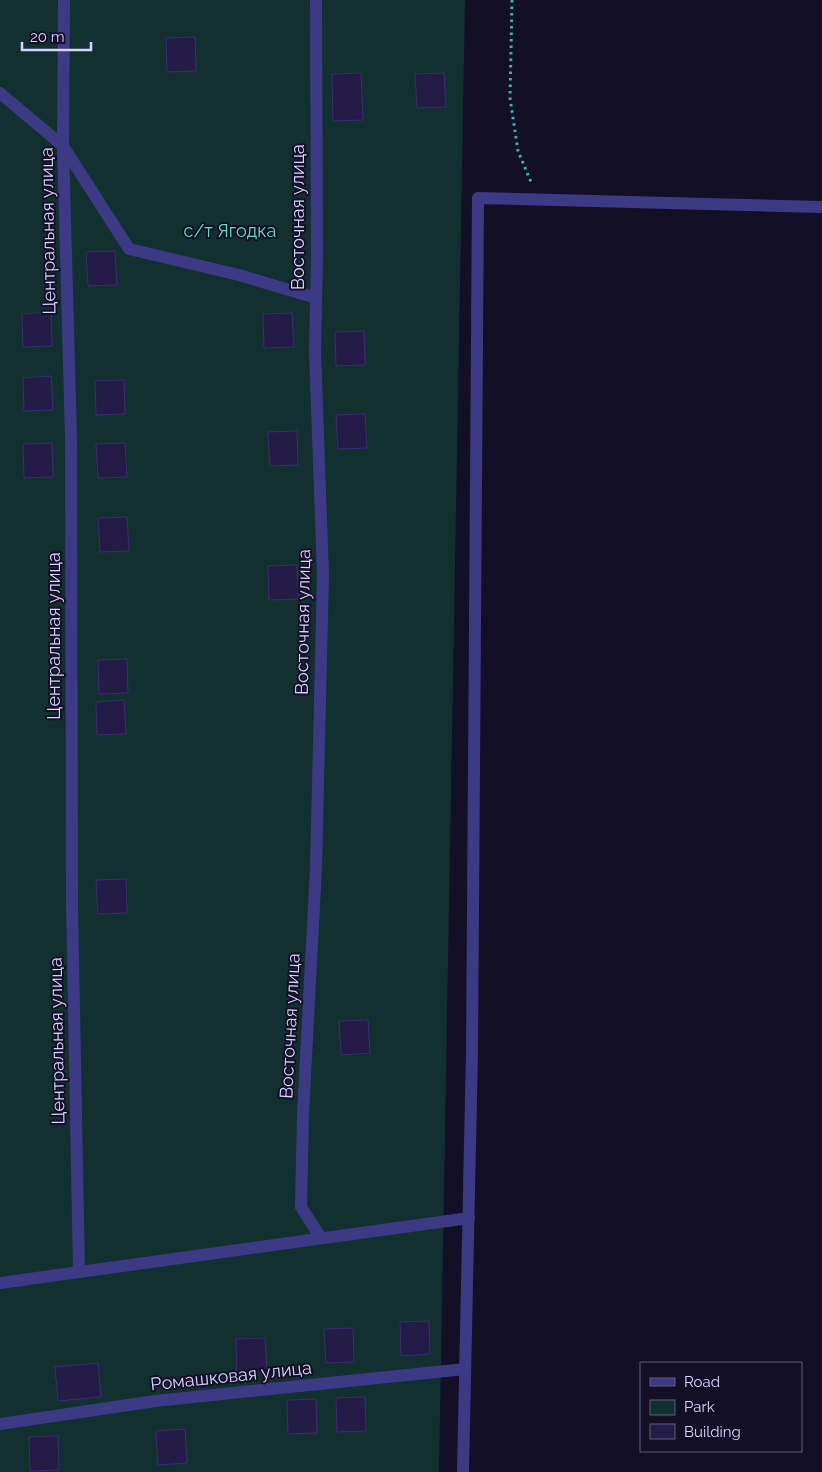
<svg xmlns="http://www.w3.org/2000/svg" width="822" height="1472" viewBox="0 0 822 1472" font-family="Raleway,sans-serif">
<style>
.green{fill:#12302f}
.building{fill:#241b47;stroke:#3b2d73}
.lines{fill:none;stroke-linecap:round;stroke-linejoin:round}
.path{stroke:#2fb8b0;stroke-width:3;stroke-dasharray:2.5 4;stroke-linecap:butt}
.minor{stroke:#3d3a85;stroke-width:12}
.labels{text-anchor:middle;stroke-width:4;stroke-linejoin:round;paint-order:stroke}
.street-label{font-size:18px;fill:#d9d4ff;stroke:#130f26}
.park-label{font-size:18px;fill:#5fe0c0;stroke:#130f26}
</style>
<rect width="100%" height="100%" fill="#130f26"/>
<!-- green -->
<path class="green" d="M0,0H465L439,1472H0Z"/>
<!-- building -->
<g class="building">
<path d="M195,37L196,71L167,72L166,38Z"/>
<path d="M361,73L363,120L333,121L332,74Z"/>
<path d="M444,73L446,107L417,108L415,74Z"/>
<path d="M115,251L117,285L88,286L86,252Z"/>
<path d="M51,312L52,346L23,347L22,314Z"/>
<path d="M292,313L294,347L264,348L263,314Z"/>
<path d="M364,331L365,365L336,366L335,332Z"/>
<path d="M51,376L53,410L24,411L23,378Z"/>
<path d="M124,380L125,414L96,415L95,381Z"/>
<path d="M365,414L367,448L338,449L336,415Z"/>
<path d="M297,431L298,465L270,466L268,432Z"/>
<path d="M52,443L53,477L24,478L23,444Z"/>
<path d="M125,443L127,477L98,478L96,444Z"/>
<path d="M127,517L129,551L100,552L98,518Z"/>
<path d="M297,565L299,599L269,600L268,566Z"/>
<path d="M127,659L128,693L99,694L98,660Z"/>
<path d="M124,700L126,734L97,735L96,702Z"/>
<path d="M126,879L127,913L98,914L96,880Z"/>
<path d="M368,1020L370,1053L341,1055L339,1021Z"/>
<path d="M429,1321L430,1354L401,1356L400,1322Z"/>
<path d="M353,1328L354,1362L326,1363L324,1329Z"/>
<path d="M265,1338L267,1372L237,1373L236,1339Z"/>
<path d="M98,1363L101,1397L58,1401L55,1367Z"/>
<path d="M365,1397L366,1431L337,1432L336,1398Z"/>
<path d="M316,1399L317,1433L288,1434L287,1400Z"/>
<path d="M185,1429L187,1463L158,1465L156,1431Z"/>
<path d="M58,1436L59,1470L30,1471L29,1437Z"/>
</g>
<g class="lines">
<!-- path -->
<path class="path" d="M512,0L510,98L518,151L531,182"/>
<!-- minor -->
<g class="minor">
<path d="M64,0L63,146L71,437L72,905L79,1272"/>
<path d="M316,0L317,256L315,351L323,575L316,868L303,1114L301,1207L321,1238"/>
<path d="M0,93L63,146L129,249L239,275L316,298"/>
<path d="M0,1283L469,1218"/>
<path d="M0,1424L155,1401L465,1369"/>
<path d="M463,1472L472,1051L478,198L822,207"/>
</g>
</g>
<g class="labels">
<!-- street labels -->
<g class="street-label">
<text transform="translate(298 217) rotate(-90)" y="6">Восточная улица</text>
<text transform="translate(48 231) rotate(-91)" y="6">Центральная улица</text>
<text transform="translate(303 622) rotate(-89)" y="6">Восточная улица</text>
<text transform="translate(54 636) rotate(-90)" y="6">Центральная улица</text>
<text transform="translate(290 1026) rotate(-87)" y="6">Восточная улица</text>
<text transform="translate(57 1041) rotate(-91)" y="6">Центральная улица</text>
<text transform="translate(231 1376) rotate(-6)" y="6">Ромашковая улица</text>
</g>
<!-- park labels -->
<g class="park-label">
<text x="230" y="237">с/т Ягодка</text>
</g>
</g>
<!-- legend -->
<rect x="640" y="1362" width="162" height="90" fill="#130f26" stroke="#625e7d"/>
<rect x="650" y="1378" width="25" height="8" fill="#3d3a85" stroke="#625e7d"/>
<text x="684" y="1387" font-size="15" fill="#d9d4ff">Road</text>
<rect x="650" y="1400" width="25" height="15" fill="#12302f" stroke="#625e7d"/>
<text x="684" y="1412" font-size="15" fill="#d9d4ff">Park</text>
<rect x="650" y="1424" width="25" height="15" fill="#241b47" stroke="#625e7d"/>
<text x="684" y="1437" font-size="15" fill="#d9d4ff">Building</text>
<!-- scale -->
<path d="M22 42v8h69v-8" fill="none" stroke="#d9d4ff" stroke-width="2.5"/>
<text x="30" y="42" font-size="15" fill="#d9d4ff" stroke="#130f26" stroke-width="4" paint-order="stroke">20 m</text>
</svg>
